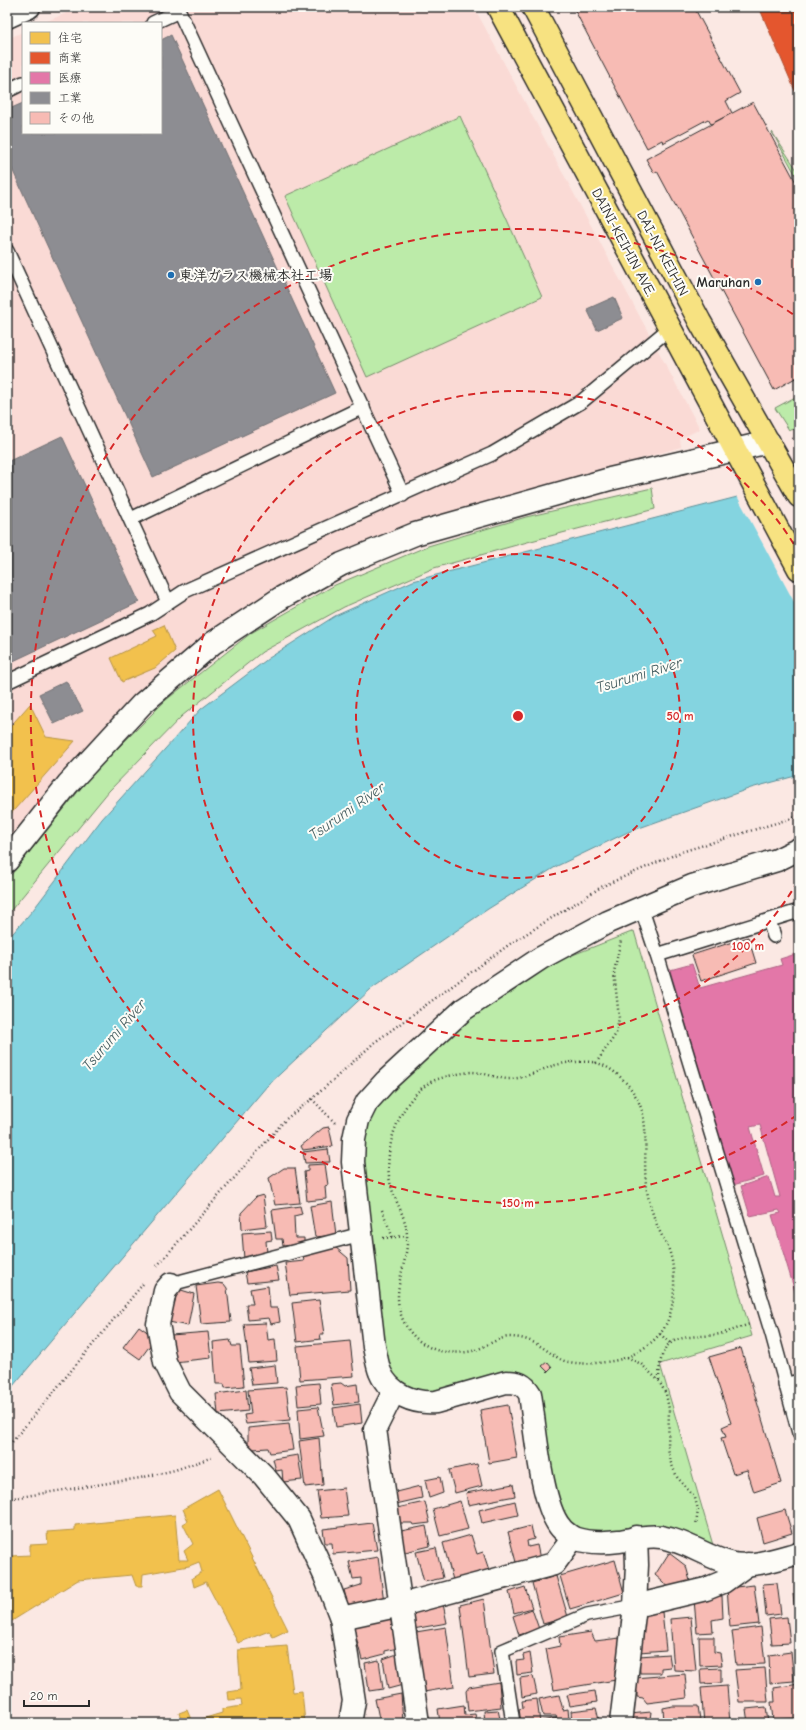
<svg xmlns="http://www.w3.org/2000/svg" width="806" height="1730" viewBox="0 0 806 1730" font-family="'Comic Neue','Klee One',sans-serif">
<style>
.built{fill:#fadad5}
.green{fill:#bceba9;stroke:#748b6a}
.water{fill:#84d4e0;stroke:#609098}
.pier{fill:#fbe8e3}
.homes{fill:#f2c14e;stroke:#b69444}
.shops{fill:#e4572e;stroke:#ac4a2d}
.health{fill:#e377a8;stroke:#ac6082}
.industry{fill:#8d8d92;stroke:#707073}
.building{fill:#f7bbb4;stroke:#2b2b2b}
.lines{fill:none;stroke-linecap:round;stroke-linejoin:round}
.service-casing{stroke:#2b2b2b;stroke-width:16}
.minor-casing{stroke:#2b2b2b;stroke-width:25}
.tertiary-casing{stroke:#2b2b2b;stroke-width:25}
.trunk-casing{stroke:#2b2b2b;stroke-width:25}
.path{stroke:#2b2b2b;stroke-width:2.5;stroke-dasharray:1 3;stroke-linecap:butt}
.service{stroke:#fdfcf7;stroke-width:13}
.minor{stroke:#fdfcf7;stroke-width:22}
.tertiary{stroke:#fdfcf7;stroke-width:22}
.trunk{stroke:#f7e281;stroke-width:22}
.ring{fill:none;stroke:#d62828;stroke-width:2;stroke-dasharray:7 5}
.poi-dot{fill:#1f6fb2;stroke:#fdfcf7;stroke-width:1.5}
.labels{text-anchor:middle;stroke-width:4;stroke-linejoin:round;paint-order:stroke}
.street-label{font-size:14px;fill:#2b2b2b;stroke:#fdfcf7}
.poi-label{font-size:14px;font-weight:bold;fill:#2b2b2b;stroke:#fdfcf7;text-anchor:start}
.water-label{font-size:15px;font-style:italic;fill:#465e61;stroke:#fdfcf7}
.centre{fill:#d62828;stroke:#fdfcf7;stroke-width:2}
.ring-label{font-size:12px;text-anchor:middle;font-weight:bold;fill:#d62828;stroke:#fdfcf7;stroke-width:4;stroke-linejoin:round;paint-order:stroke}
</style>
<rect width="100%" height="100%" fill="#fbe8e3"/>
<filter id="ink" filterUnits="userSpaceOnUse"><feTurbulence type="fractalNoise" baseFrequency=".025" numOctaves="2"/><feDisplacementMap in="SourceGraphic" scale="8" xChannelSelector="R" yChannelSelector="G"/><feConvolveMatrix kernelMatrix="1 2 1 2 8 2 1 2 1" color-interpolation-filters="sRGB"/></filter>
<g filter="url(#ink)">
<!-- built -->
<path class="built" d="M80,7H474L700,429L680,439L681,447L410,526L157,678L112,719L68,767L7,843V39L23,32V133H161V23H43Z"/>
<!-- green -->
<g class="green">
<path d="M460,116L542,297L367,377L285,196Z"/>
<path d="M772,132L799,173V181Z"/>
<path d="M799,395V429L789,430L775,408Z"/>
<path d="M652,488L655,509L531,541L434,568L344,607L262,652L182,716L109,791L7,915V880L93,773L166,700L251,633L335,585L428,546L526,517Z"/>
<path d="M634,931L752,1336L660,1364L715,1552L576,1530L558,1509L537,1392L415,1394L385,1369L360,1162L372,1104L469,1016L542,967Z"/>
</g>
<!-- water -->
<path class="water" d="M799,481V775L751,788L628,832L557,866L488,909L371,989L267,1086L7,1393V940L33,910L102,819L201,709L269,658L335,616L413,581Z"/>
<!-- pier -->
<path class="pier" d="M799,479V611L737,496Z"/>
<!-- homes -->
<g class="homes">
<path d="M164,625L175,651L155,668L122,682L111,658L157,636L153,630Z"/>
<path d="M30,704L46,737L75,741L7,818V730Z"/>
<path d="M218,1489L288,1630L273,1637L269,1631L238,1643L206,1582L194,1587L192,1578L202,1572L199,1562L189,1566L143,1574L142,1586H136L132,1575L78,1580L7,1624V1567H10L11,1556L30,1555V1545L48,1544L47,1532L75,1530V1525L175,1515L179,1560H188L184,1551L193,1544L183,1524L188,1521L183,1509Z"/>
<path d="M287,1646L293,1692L302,1691L305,1723H182L179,1713L187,1710L192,1722L222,1713V1709L242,1706L241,1699L229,1700L228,1692L241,1690L238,1650Z"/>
</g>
<!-- shops -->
<path class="shops" d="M759,7H799V100Z"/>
<!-- health -->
<path class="health" d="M799,953V1305L772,1215L781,1213L779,1210L750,1216L741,1186L769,1177L775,1197H780L760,1125L750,1127L764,1176L733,1185L670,970L692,964L700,988L782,965L780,959Z"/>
<!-- industry -->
<g class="industry">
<path d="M171,35L335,393L153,477L7,158V110L23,103V133H161V40Z"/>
<path d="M614,297L623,318L597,330L587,309Z"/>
<path d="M62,436L139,602L7,664V462Z"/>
<path d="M66,681L83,711L54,724L39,694Z"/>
</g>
<!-- building -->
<g class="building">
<path d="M573,7H694L740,93L726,101L732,113L711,124L708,119L663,143L662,140L647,148Z"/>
<path d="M753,102L799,188V376L774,390L657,171L654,173L646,159Z"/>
<path d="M748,937L756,963L701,981L692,955Z"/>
<path d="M329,1127L333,1146L303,1150L301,1146L323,1128Z"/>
<path d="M328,1149L330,1162L305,1163L303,1152Z"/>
<path d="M325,1164L328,1185L325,1186L326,1199L307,1201L304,1172L308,1171V1165Z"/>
<path d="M284,1168H295L300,1203L275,1205L269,1178Z"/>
<path d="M263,1195L267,1226L242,1229L241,1213L256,1197Z"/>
<path d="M332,1202L336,1235L315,1237L310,1206Z"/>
<path d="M300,1206L302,1214L294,1216L295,1238H304V1244L283,1246L282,1239H276L272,1210Z"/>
<path d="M271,1231L272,1240L266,1241L267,1253L244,1259L242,1233Z"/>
<path d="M335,1247L348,1258L350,1290L290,1295L285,1263L304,1261L303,1256Z"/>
<path d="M276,1266L279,1280L247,1283L245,1272Z"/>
<path d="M218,1283L224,1284L227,1288L231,1322L201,1324L196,1286Z"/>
<path d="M268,1286L270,1308H278L280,1322L271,1324L269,1318L248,1320L246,1304H253L250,1289Z"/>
<path d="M178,1289L194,1294L188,1326L169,1322Z"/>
<path d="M319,1300L324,1334H320L321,1339L297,1342L292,1303Z"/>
<path d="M266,1323L268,1340L275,1339L277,1361L249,1363L244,1324Z"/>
<path d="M139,1326L146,1331L154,1340L140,1359L123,1347Z"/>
<path d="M208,1332L211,1358L174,1362L171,1335Z"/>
<path d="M230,1340L232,1346H240L244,1386L225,1388L224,1384H216L213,1342Z"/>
<path d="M350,1341L354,1376L300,1380L297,1346Z"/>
<path d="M741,1348L781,1483L754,1492L747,1470L733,1474L721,1438L726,1437L722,1427L731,1423L709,1357Z"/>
<path d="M547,1362L552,1368L548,1372L542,1366Z"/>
<path d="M275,1365L277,1383L252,1385L249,1368Z"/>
<path d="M319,1383L321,1404L298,1406L296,1385Z"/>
<path d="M341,1383L345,1386L357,1384L359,1402L334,1405L331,1384Z"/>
<path d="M286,1387L290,1420L246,1424L244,1415L251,1414L248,1390Z"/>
<path d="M246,1390L248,1411L218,1414L216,1394Z"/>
<path d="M360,1404L362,1423L336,1427L333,1408Z"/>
<path d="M508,1405L517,1458L489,1463L480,1410Z"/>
<path d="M318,1407L324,1436L300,1439L298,1409Z"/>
<path d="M289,1424L293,1450L270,1453L268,1448L253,1449L248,1444V1428Z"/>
<path d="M319,1438L323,1485L305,1487L299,1441Z"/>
<path d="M298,1455L302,1480L283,1482L282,1470L276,1471L273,1459Z"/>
<path d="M477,1464L482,1486L455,1493L449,1470Z"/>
<path d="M440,1477L443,1493L429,1498L425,1480Z"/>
<path d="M513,1484L515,1496L468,1505L466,1493Z"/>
<path d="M420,1486L422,1498L396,1504L392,1493Z"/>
<path d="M344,1488L348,1516L321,1518L317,1491Z"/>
<path d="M460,1501L468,1529L440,1536L433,1509Z"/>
<path d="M515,1501L518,1515L482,1523L479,1510Z"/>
<path d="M425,1502L430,1523L413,1525L412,1523H396L392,1509Z"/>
<path d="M785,1510L792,1533L763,1542L757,1518Z"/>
<path d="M372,1523L377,1550L333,1554L332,1543H325L323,1529Z"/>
<path d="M426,1526L430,1546L401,1553L396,1532Z"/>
<path d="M531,1526L534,1539L527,1541L528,1547L537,1545L540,1559L517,1566L508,1532Z"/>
<path d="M471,1535L477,1554L483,1552L490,1573L453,1580L443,1543Z"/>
<path d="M436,1548L443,1578L424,1582L416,1552Z"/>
<path d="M669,1553L686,1566L690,1581L671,1589L655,1575Z"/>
<path d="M378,1557L384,1602L349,1610L344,1590L361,1585V1578L353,1579L349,1562Z"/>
<path d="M615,1560L624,1593L570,1609L560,1576Z"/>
<path d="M556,1576L568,1617L543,1624L532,1583Z"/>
<path d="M777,1583L781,1614L766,1616L763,1584Z"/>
<path d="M754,1585L759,1624L730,1627L727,1588Z"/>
<path d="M525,1587L532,1608L514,1613L509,1592Z"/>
<path d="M799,1593V1633H797L793,1594Z"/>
<path d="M705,1595L722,1596L723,1618L712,1620L713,1632L697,1633L694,1600Z"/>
<path d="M484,1599L494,1674L469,1677L460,1605Z"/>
<path d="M443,1604L447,1623L413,1629L411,1611Z"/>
<path d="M532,1609L539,1629L519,1635L513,1616Z"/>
<path d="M662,1612L666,1650L639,1652L640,1624L644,1623V1615Z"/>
<path d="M391,1616L398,1648L385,1651V1654L362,1660L353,1625Z"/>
<path d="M691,1617L696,1671L674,1670L670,1619Z"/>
<path d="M787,1617L790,1643L772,1644L769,1619Z"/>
<path d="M446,1627L454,1687L424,1692L412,1638H417L416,1632Z"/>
<path d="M761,1627L765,1664L736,1665L732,1631Z"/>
<path d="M591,1632L595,1641L620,1638V1669L615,1671L616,1680L554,1690L546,1649L560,1646L559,1637Z"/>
<path d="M699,1637H714V1652L720,1653L722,1665L700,1666Z"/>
<path d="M791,1652L794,1681L770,1683L769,1655Z"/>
<path d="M400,1653L403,1685L388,1689L383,1659Z"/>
<path d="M530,1653L533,1673L517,1675L516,1661L524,1660L523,1655Z"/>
<path d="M669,1654L671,1667L661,1668V1673H640L639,1656Z"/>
<path d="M379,1660L383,1689L369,1691L365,1663Z"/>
<path d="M721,1668V1683L701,1684L700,1669Z"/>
<path d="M765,1668L768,1702H739L735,1670Z"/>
<path d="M685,1674L687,1698L647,1703L643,1698L637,1697V1691L633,1689L634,1678Z"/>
<path d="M533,1676L537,1694L522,1697L520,1678Z"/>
<path d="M499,1682L501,1707L468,1711L466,1691L469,1687Z"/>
<path d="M799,1684V1718L773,1720L771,1702H775L774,1688Z"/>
<path d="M727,1686L730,1723H704L701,1688Z"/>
<path d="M595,1691L597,1702L570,1706L567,1695Z"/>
<path d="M401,1694L403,1723H380L375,1699Z"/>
<path d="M559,1695L563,1710L568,1709L569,1720L561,1723H559L556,1716H543L539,1699Z"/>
<path d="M537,1699L540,1723H521L519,1709L523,1708L522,1701Z"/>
<path d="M464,1705L465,1715L475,1714L477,1723H440L438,1709Z"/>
<path d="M673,1706H698L700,1720L664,1721L663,1708Z"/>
<path d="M766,1707L768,1723H748L746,1709Z"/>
<path d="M596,1708L599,1720L572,1723L571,1711Z"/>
<path d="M498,1710L501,1723H485L484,1711Z"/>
<path d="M651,1712L650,1719L654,1720L655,1723H631L630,1714Z"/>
<path d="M556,1718V1723H542V1721Z"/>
</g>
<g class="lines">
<defs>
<g id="service">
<path d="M153,23L179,11L403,495"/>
<path d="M7,91L23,83"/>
<path d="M7,251L168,602"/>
<path d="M131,519L363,407"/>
<path d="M7,682L150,614L185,591L492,454L581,402L670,328"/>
<path d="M641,907L657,955L772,1334L799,1433"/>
<path d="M769,921L774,936"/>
<path d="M657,955L799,911"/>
<path d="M171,1284L361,1234"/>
<path d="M785,1385L799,1381"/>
<path d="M513,1723L502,1651L587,1615L635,1606"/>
</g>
<g id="minor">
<path d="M171,1284L165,1291L158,1324L165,1362L180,1392L264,1476L299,1519L325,1576L341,1618L354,1701L350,1723"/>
<path d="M394,1391L375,1429L418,1723"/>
<path d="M573,1538C569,1535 564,1532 561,1528C541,1506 535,1426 530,1394C524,1384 518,1382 506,1382L436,1402C414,1404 389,1394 380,1372C377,1364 376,1355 374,1347L353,1162L354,1139L358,1120L367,1102L386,1081L464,1009L541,958L608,922L692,886L777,860L799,849"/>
<path d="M635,1606L706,1589L723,1582L748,1564"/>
<path d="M341,1618L401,1605L554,1564L573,1538C588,1543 603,1543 619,1541C633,1539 646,1535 661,1537C686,1541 706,1557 730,1563C749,1569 780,1558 799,1553"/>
<path d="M621,1723L635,1606L637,1565L636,1537"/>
</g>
<g id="tertiary">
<path d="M7,17L29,7"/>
<path d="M7,861L68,784L142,704L213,643L281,598L342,564L415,534L610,479L769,442"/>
</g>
<g id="trunk">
<path d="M498,7L799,569"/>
<path d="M533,7L700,322L799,496"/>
</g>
</defs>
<!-- service casing -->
<use href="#service" class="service-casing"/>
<!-- minor casing -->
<use href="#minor" class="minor-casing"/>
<!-- tertiary casing -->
<use href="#tertiary" class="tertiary-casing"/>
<!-- trunk casing -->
<use href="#trunk" class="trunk-casing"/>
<!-- path -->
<g class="path">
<path d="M792,439L799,437"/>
<path d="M572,1062C580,1062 590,1061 597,1063C620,1070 641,1096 644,1120C648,1145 642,1170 648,1196C651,1209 655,1222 661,1234C664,1240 668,1246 670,1253C677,1276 676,1316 659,1335C651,1344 640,1351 630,1356C615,1363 574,1367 560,1359C542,1348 532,1337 509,1337C497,1338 487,1346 476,1350C466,1353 456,1353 446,1352C435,1351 426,1346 418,1340C412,1335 406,1327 403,1320C389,1289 409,1266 407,1235C406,1215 394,1201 390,1182C383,1149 399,1102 429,1083C436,1078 464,1072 473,1072C485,1073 496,1078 508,1079C524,1079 538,1071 552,1066C559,1064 565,1063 572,1062Z"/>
<path d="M596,1063L616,1034L619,1018L614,972L621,940"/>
<path d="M312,1099L335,1123"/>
<path d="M382,1210L393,1238"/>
<path d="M383,1238L407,1236"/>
<path d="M157,1266L286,1119L312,1099L375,1042L510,944L603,886L681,852L799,816"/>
<path d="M660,1334L670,1343"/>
<path d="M627,1357L641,1364L659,1381L666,1394L669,1409L668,1448L671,1463L677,1477L695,1498L698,1510L696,1525"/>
<path d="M659,1380C659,1370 660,1349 671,1343C682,1335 701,1337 714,1335C727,1333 738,1328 750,1324"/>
<path d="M7,1448L143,1284"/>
<path d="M7,1499L140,1478L175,1470L213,1457"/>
</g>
<!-- service -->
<use href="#service" class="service"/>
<!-- minor -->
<use href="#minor" class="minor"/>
<!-- tertiary -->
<use href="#tertiary" class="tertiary"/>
<!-- trunk -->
<use href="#trunk" class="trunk"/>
</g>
</g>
<!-- distance rings -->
<g class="ring">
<circle cx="518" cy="716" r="162"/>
<path d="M798 881A325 325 0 1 1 798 551"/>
<path d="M797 1115A487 487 0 1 1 797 317"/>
</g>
<!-- markers -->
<g class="poi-dot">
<circle cx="171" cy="275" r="4"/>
<circle cx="758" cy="282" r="4"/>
</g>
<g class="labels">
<!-- street labels -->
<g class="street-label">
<text transform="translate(624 242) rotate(62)" y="5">DAINI-KEIHIN AVE.</text>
<text transform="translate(663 253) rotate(62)" y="5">DAI-NI KEIHIN</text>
</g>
<!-- poi labels -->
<g class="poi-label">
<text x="179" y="280">東洋ガラス機械本社工場</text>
<text x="750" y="287" text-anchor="end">Maruhan</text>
</g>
<!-- water labels -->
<g class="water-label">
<text transform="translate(639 675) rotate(-17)" y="5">Tsurumi River</text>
<text transform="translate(347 811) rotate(-35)" y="5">Tsurumi River</text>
<text transform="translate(114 1035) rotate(-49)" y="5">Tsurumi River</text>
</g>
</g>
<circle cx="518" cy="716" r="6" class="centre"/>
<g class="ring-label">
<text x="680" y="720">50 m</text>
<text x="748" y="950">100 m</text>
<text x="518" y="1207">150 m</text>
</g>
<!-- margin -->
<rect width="806" height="1730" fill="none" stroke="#fdfcf7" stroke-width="24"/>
<rect x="12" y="12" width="782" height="1706" fill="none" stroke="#2b2b2b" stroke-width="1.5" filter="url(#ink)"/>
<!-- legend -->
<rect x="22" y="22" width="140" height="112" fill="#fdfcf7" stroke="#a9a8a5"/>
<rect x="30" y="32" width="20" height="12" fill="#f2c14e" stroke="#a9a8a5"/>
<text x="58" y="42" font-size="12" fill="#2b2b2b">住宅</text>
<rect x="30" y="52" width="20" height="12" fill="#e4572e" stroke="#a9a8a5"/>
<text x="58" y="62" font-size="12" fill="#2b2b2b">商業</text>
<rect x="30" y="72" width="20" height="12" fill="#e377a8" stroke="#a9a8a5"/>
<text x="58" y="82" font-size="12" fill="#2b2b2b">医療</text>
<rect x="30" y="92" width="20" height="12" fill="#8d8d92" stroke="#a9a8a5"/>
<text x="58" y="102" font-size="12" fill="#2b2b2b">工業</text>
<rect x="30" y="112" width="20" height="12" fill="#f7bbb4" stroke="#a9a8a5"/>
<text x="58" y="122" font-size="12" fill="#2b2b2b">その他</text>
<!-- scale -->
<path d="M24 1700v6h65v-6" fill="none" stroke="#2b2b2b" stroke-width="2"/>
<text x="30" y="1700" font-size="12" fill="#2b2b2b" stroke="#fdfcf7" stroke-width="3" paint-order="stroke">20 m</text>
</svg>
